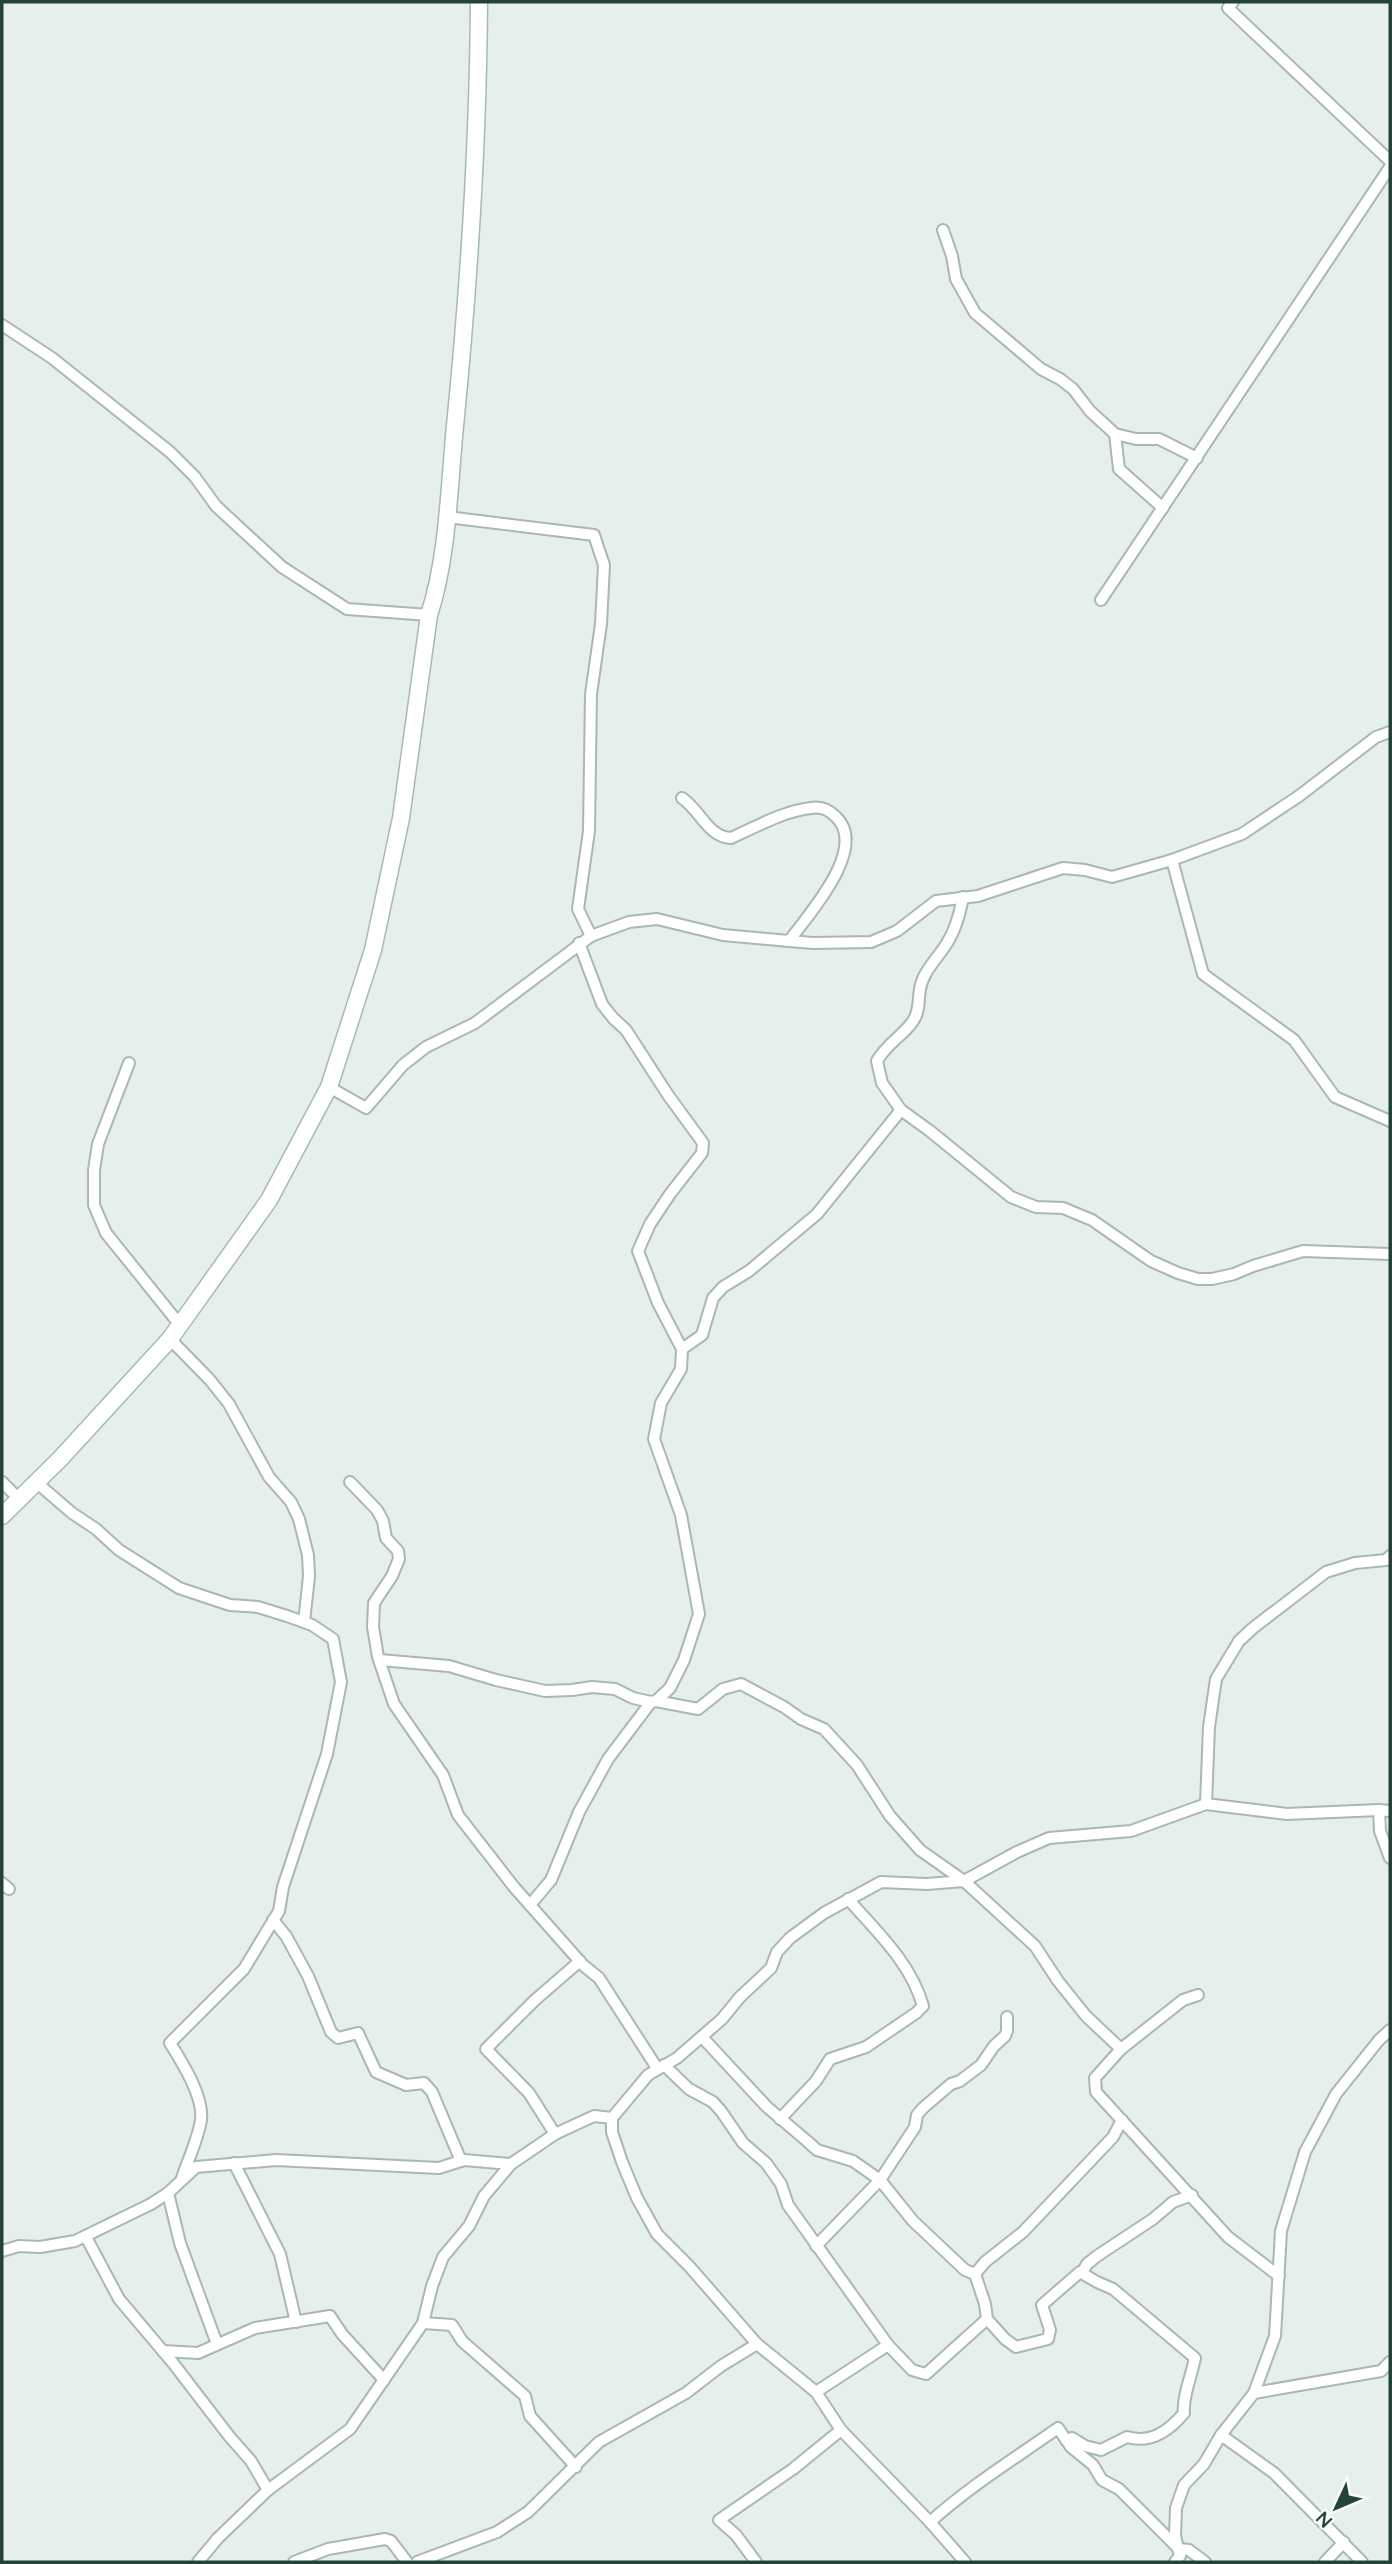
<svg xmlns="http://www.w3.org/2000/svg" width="1392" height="2564" viewBox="0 0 1392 2564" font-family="Quicksand,sans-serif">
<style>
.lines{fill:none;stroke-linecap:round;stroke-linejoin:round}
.street-casing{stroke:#a8b8b2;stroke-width:14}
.secondary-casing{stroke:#a4bbb3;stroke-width:19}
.street{stroke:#fff;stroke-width:10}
.secondary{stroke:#fff;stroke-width:16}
</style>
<rect width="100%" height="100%" fill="#e6efeb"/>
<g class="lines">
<defs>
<g id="street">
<path d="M1233,2L1228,8L1390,161"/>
<path d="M943,230L952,256L956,279L975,313L1041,369L1060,379L1073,389L1090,411L1115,434L1119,469L1163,508"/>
<path d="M2,325L52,358L170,452L195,477L216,506L282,567L347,609L429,615"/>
<path d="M1115,434L1136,439H1159L1197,458"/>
<path d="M447,517L594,535L604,565L601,624L591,694L589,831L578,909L591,936"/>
<path d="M1101,600L1390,167"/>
<path d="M1172,860L1203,974L1294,1040L1335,1097L1390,1121"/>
<path d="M963,897C960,913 956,929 947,943C938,958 923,971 920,989C918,1000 920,1011 913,1021C903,1036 887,1043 877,1061L882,1083L901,1110L930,1131L1011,1197L1036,1207L1063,1208L1092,1220L1151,1261L1178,1273L1198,1279H1212L1234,1274L1253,1266L1303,1251L1390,1254"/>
<path d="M789,941L813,943L871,942L897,931L936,901L978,896L1063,868L1085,870L1112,877L1172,860L1242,834L1299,796L1376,737L1390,732"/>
<path d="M129,1063L98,1144L94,1170V1205L106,1233L180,1325"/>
<path d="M329,1087L366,1108L403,1065L426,1047L475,1023L591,936L629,922L657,919L723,935L789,941C809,914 870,847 835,816C828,809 821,806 811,808C783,811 756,827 731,838C708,837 701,811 682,798"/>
<path d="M170,1339L210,1380L229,1404L269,1477L291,1502L299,1519L308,1555L309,1576L304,1622"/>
<path d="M682,1349L702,1335L713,1298L723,1287L749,1271L817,1214L901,1110"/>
<path d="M2,1482L19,1499"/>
<path d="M36,1482L72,1513L96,1529L119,1550L179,1588L230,1605L258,1607L287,1616L312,1625L333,1639L341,1682L327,1754L283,1887L279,1911L244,1969L170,2043C182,2062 204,2097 201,2120C198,2139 188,2160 182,2178"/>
<path d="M350,1482L377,1510L383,1521L386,1538L398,1551L399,1559L392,1576L374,1603L373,1627L378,1657L394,1704L443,1775L458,1815L514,1887L583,1965L599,1978L657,2068"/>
<path d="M380,1660L449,1666L496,1680L545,1691L572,1690L592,1687L615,1689L633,1698L651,1702"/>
<path d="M656,1701L698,1709L723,1689L741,1684L784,1707L801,1719L824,1729L857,1765L890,1816L920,1850L964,1881L1035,1946L1058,1981L1086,2016L1121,2049L1095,2078L1096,2092L1228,2237L1279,2276"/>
<path d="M1206,1804L1209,1727L1216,1679L1239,1641L1253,1628L1326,1572L1355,1563L1386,1560L1390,1556"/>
<path d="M1390,1811L1379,1810L1380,1831L1390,1858"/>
<path d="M2,1883L9,1889"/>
<path d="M530,1905L551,1880L579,1812L608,1759L651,1702L656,1701L670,1688L684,1660L699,1614L681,1515L654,1439L661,1403L681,1369L682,1349L658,1303L638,1251L650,1224L670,1194L702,1153L703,1143L668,1095L626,1030L613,1018L602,1004L579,943"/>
<path d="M273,1920L286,1936L308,1976L331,2032L338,2038L358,2033L376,2072L406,2085L424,2083L432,2092L461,2161"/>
<path d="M702,2037L767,2107L807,2141L817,2150L853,2161L880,2180L913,2221L965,2270L975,2274"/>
<path d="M1121,2049L1183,2000L1198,1995"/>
<path d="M664,2065L689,2089L713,2102L721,2111L743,2143L766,2163L781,2184L788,2205L888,2345L912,2370L926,2374L987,2319L1005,2339L1016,2347L1048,2339L1050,2330L1042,2305L1080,2272L1097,2282L1113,2289L1195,2358C1192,2374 1182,2398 1184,2413C1169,2431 1151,2444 1127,2437L1101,2450L1085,2446L1072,2438L1066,2440"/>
<path d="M612,2118L648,2075L677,2058L722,2019L740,1997L771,1968L777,1952L790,1938L824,1913L881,1882L927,1884L964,1881L1017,1852L1049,1838L1131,1831L1206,1804L1287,1814L1379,1810"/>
<path d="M780,2119L816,2081L830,2059L866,2047L916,2013L923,2006C911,1963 877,1932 848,1899"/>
<path d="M555,2134L529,2093L486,2049L535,2000L580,1961"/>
<path d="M234,2163L280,2254L296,2322"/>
<path d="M168,2193L180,2243L217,2344"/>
<path d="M86,2237L119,2299L173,2363L229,2436L251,2461L268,2490"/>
<path d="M816,2246L880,2180L915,2127L917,2115L923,2108L951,2084L960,2081L981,2065L994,2046L1005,2036L1007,2031V2017"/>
<path d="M2,2251L19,2246L40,2247L75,2241L151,2204L168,2193L196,2167L276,2160L439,2168L464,2160L511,2164"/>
<path d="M1082,2273L1087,2264L1097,2256L1153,2219L1173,2202L1192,2195"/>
<path d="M987,2319L985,2304L975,2274L985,2262L1023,2232L1113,2137L1122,2120"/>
<path d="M423,2323L452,2325L462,2341L525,2396L530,2416L576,2467"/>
<path d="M163,2351L198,2353L255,2328L330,2316L342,2334L384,2380"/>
<path d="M816,2392L888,2345"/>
<path d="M1254,2393L1381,2371L1390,2362"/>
<path d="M1221,2435L1274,2473L1362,2562"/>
<path d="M930,2522C970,2486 1014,2459 1058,2428L1071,2447L1093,2465L1102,2480L1119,2489L1179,2549L1189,2550L1205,2562"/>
<path d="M198,2562L218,2538L268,2490L350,2429L423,2323L432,2286L443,2257L469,2226L484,2196L511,2164L555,2134L594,2116L612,2118V2132L622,2162L637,2198L657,2234L689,2266L757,2344L816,2392L841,2430L930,2522L965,2562"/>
<path d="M294,2562L328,2549L385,2539L391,2541L407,2562"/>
<path d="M417,2562L497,2532L528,2512L599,2442L686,2393L721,2366L757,2344"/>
<path d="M756,2562L736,2535L719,2520L793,2469L841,2430"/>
<path d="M1175,2562L1180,2556L1175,2536L1176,2508L1184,2485L1204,2464L1221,2435L1254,2393L1275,2336L1281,2231L1305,2152L1336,2094L1379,2040L1390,2030"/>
<path d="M1325,2562L1344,2542"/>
</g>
<path id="secondary" d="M2,1516L60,1459L170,1339L269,1200L329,1087L373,950L401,818L429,615C448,557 449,487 455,426C469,285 478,143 479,2"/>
</defs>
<!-- street casing -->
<use href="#street" class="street-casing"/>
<!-- secondary casing -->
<use href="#secondary" class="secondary-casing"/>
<!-- street -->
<use href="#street" class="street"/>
<!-- secondary -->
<use href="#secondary" class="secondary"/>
</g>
<!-- border -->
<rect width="1392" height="2564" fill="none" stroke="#24423a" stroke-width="7"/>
<!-- north arrow -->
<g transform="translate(1336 2508) rotate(226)" stroke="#f7fbf9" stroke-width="5" paint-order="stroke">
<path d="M0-5L12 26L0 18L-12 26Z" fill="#24423a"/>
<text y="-10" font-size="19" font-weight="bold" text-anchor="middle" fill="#24423a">N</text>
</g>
</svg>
